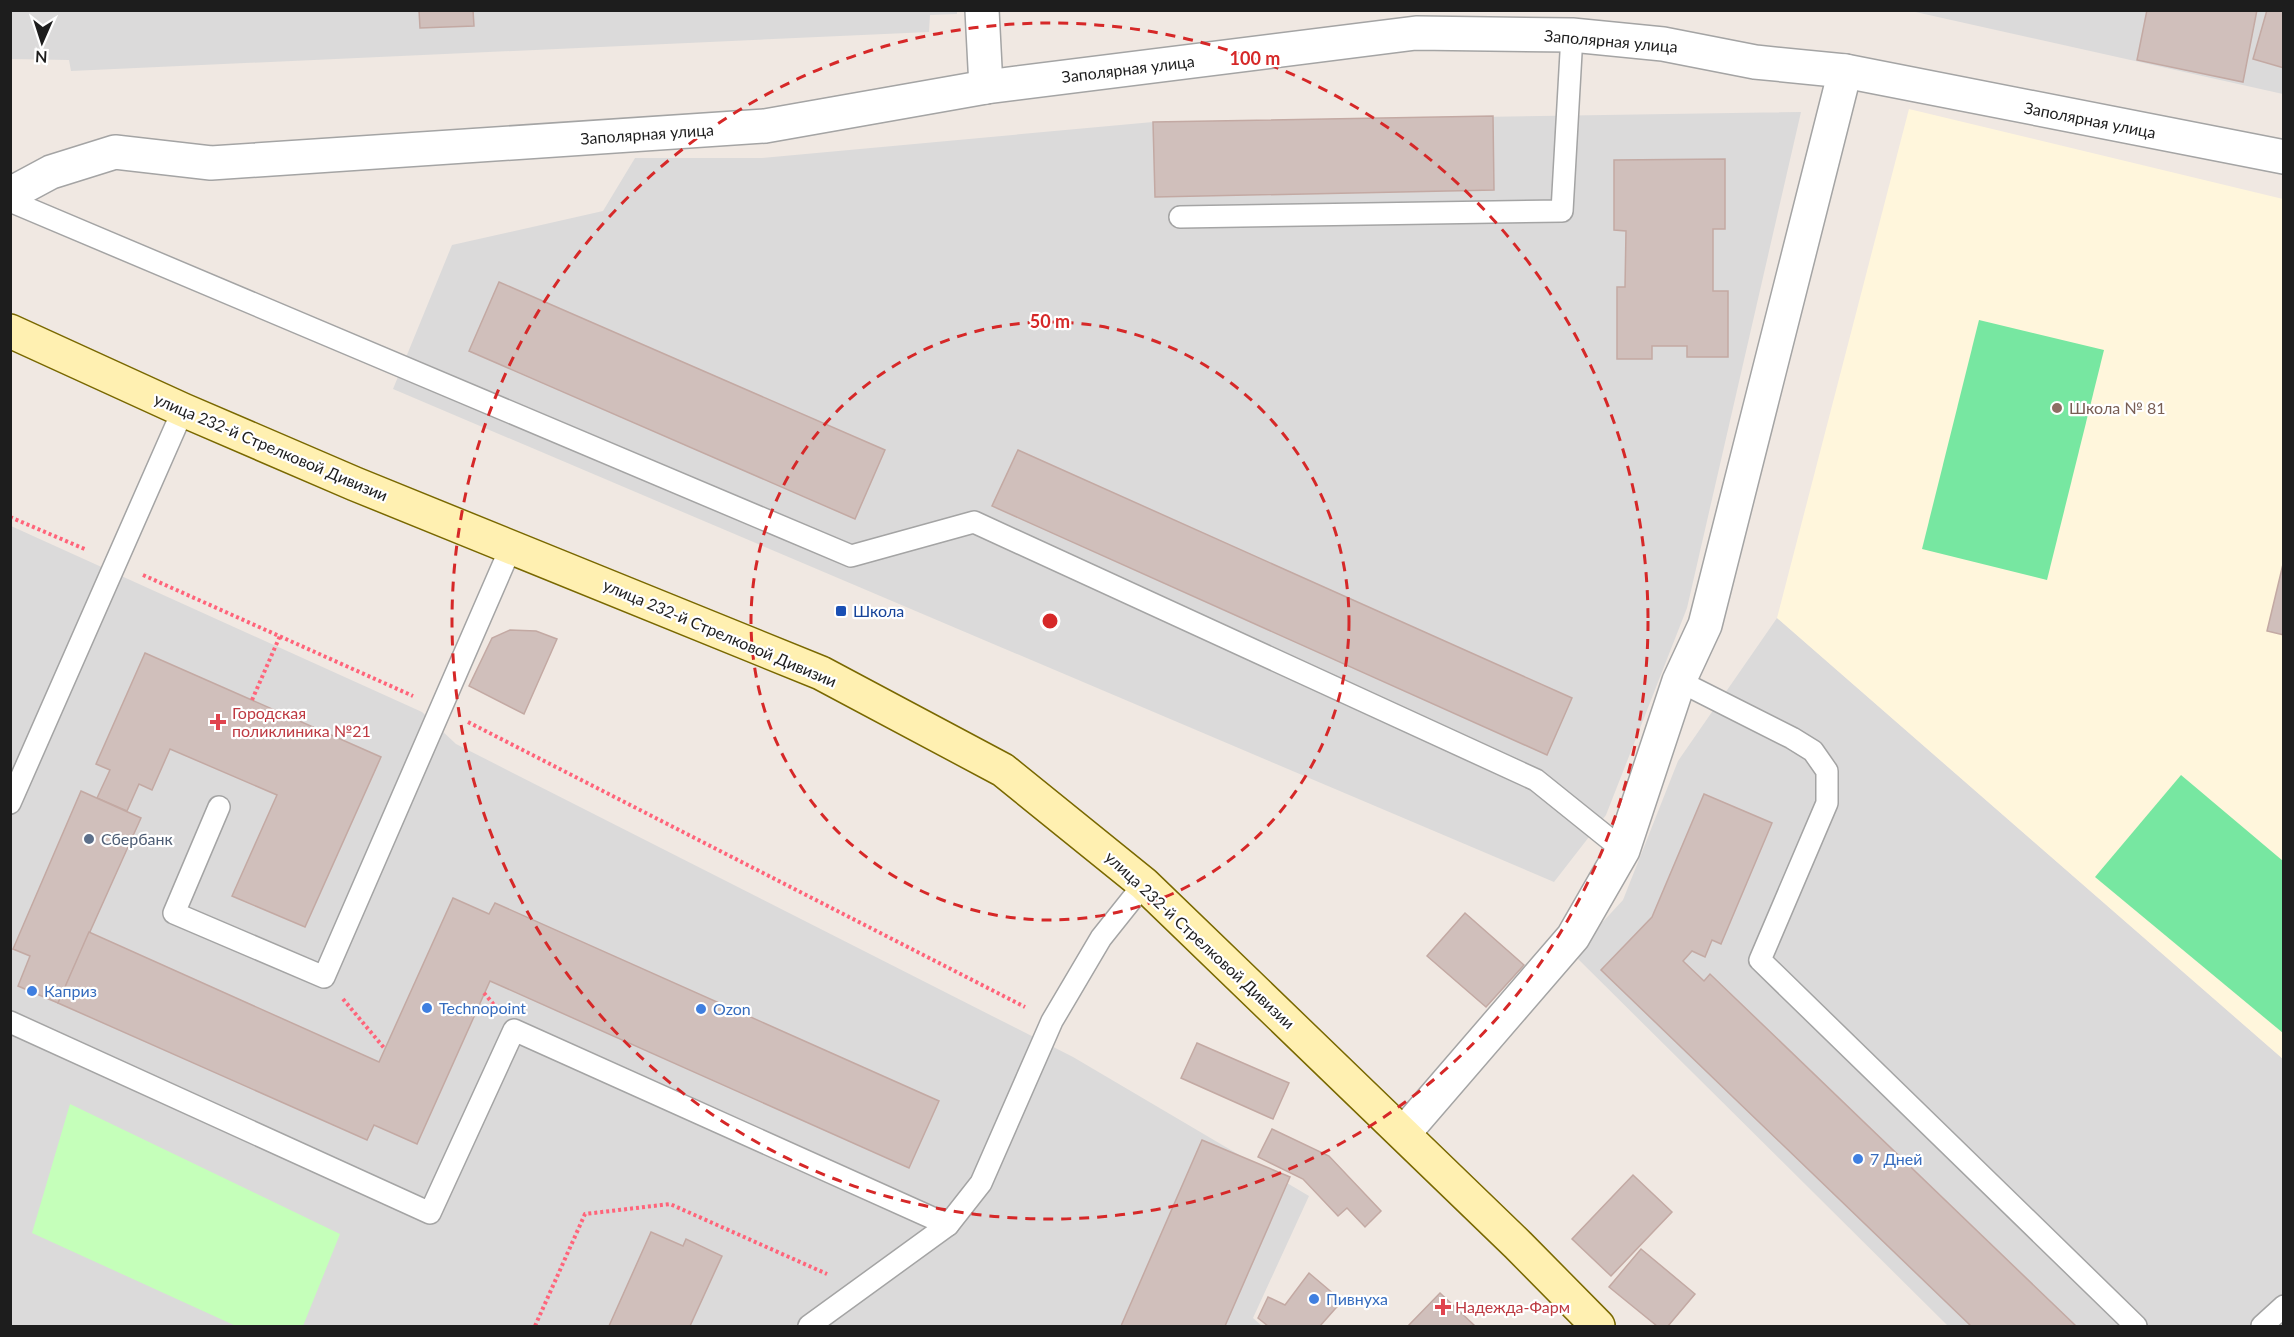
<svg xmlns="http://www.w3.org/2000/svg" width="2294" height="1337" viewBox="0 0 2294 1337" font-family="Lato,sans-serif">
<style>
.residential{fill:#dbdada}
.education{fill:#fff6dc}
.park{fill:#c5ffba}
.pitch{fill:#77e7a1}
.building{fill:#d0bfbb;stroke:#c3a9a3;stroke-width:1.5}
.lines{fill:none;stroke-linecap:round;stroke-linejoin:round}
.lane-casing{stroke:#a4a4a4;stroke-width:24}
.street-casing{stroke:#a4a4a4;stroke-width:36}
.secondary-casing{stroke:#796800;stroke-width:36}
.path{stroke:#ff647a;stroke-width:4;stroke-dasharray:3 3;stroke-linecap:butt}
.lane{stroke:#fff;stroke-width:21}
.street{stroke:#fff;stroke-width:33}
.secondary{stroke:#fff0b1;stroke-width:33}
.ring{fill:none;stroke:#d62828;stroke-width:3;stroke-dasharray:10 8}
.education-dot{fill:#8d6e63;stroke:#fff;stroke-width:2}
.transit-dot{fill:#1a4fb4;stroke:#fff;stroke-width:2}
.health-dot{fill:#e0444e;stroke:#fff;stroke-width:2}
.service-dot{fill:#5c6f8a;stroke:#fff;stroke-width:2}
.shop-dot{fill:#3f7fe0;stroke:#fff;stroke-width:2}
.labels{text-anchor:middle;stroke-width:4.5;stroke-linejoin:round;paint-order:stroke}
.street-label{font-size:16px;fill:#1d1d1d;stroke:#fff}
.education-label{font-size:16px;fill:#785e54;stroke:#fff;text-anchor:start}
.transit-label{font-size:16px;fill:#164399;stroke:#fff;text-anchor:start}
.health-label{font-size:16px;fill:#be3a42;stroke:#fff;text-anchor:start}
.service-label{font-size:16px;fill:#4e5e75;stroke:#fff;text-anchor:start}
.shop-label{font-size:16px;fill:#366cbe;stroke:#fff;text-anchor:start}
.centre{fill:#d62828;stroke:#fff;stroke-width:3}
.ring-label{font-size:18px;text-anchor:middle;font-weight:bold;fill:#d62828;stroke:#fff;stroke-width:4.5;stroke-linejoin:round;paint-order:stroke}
</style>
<rect width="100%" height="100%" fill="#f0e8e2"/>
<!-- residential -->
<g class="residential">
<path d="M11,11H957V14L930,15L929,32L71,71L69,60L11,59Z"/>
<path d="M1911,11H2283V94Z"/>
<path d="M1801,112L1687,608L1606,815L1554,882L393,389L452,245L603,211L635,158H762L1153,122Z"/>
<path d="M11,526L422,712L456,744L1073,1057L1309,1196L1253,1318L1262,1326H11Z"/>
<path d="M1777,618L2283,1059V1326H1948L1573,954L1623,900L1678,761Z"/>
</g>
<!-- education -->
<path class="education" d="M1909,109L2283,199V1059L1777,618Z"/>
<!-- park -->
<path class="park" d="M70,1104L340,1234L303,1326H236L32,1233Z"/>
<!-- pitch -->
<g class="pitch">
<path d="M1979,320L2104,350L2047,580L1922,549Z"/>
<path d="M2181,775L2283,861V1033L2095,877Z"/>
</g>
<!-- building -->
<g class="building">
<path d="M419,10H473L474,26L420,28Z"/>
<path d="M2147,10H2257L2243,82L2137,60Z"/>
<path d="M2267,10H2284V68L2253,59Z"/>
<path d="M1493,116L1494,190L1155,197L1153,122Z"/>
<path d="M1725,159V229H1713V291H1728V357H1687V346H1652V359H1617V287H1625L1626,231L1614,230V160Z"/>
<path d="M499,282L885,450L855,519L469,351Z"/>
<path d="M1018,450L1572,698L1547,755L992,506Z"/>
<path d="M2284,560V635L2267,631Z"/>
<path d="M510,630L536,631L557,639L524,714L469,686L492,638Z"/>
<path d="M145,653L381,757L305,927L232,896L277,795L170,749L152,790L139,784L127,811L97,798L110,770L96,764Z"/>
<path d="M81,791L141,818L58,1003L18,986L30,956L13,949Z"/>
<path d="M1704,794L1772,823L1721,944L1712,940L1705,957L1692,951L1683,961L1704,981L1710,974L2076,1326H1971L1601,970L1652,917Z"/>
<path d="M453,898L489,914L495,903L939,1101L909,1168L490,981L417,1144L374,1125L367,1140L58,1003L89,932L379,1062Z"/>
<path d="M1465,913L1524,965L1486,1007L1427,956Z"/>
<path d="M1197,1043L1289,1083L1273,1119L1181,1078Z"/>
<path d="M1272,1129L1329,1156L1381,1211L1365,1227L1347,1208L1338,1216L1303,1179L1258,1157Z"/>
<path d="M1202,1140L1290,1177L1225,1326H1121Z"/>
<path d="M1633,1175L1672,1212L1611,1276L1572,1239Z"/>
<path d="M651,1232L683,1246L686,1239L722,1256L690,1326H609Z"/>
<path d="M1641,1249L1695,1294L1668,1326H1657L1609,1287Z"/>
<path d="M1309,1273L1342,1301L1320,1326H1268L1258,1318L1268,1297L1285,1305Z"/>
<path d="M1440,1293L1475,1326H1408Z"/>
</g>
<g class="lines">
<defs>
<g id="lane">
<path d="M10,201L851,556L974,522L1536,780L1623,850"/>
<path d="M1180,217L1562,211L1572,35"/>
<path d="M1679,681L1792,738L1813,751L1827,771V803L1760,960L2136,1326"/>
<path d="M10,803L183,410"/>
<path d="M219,807L174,913L324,977L511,547"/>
<path d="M10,1022L430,1213L514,1030L948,1225"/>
<path d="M809,1326L948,1225L981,1183L1052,1021L1101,938L1144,884"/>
<path d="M2262,1326L2284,1306"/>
</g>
<g id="street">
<path d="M982,10L986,87"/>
<path d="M10,194L51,172L115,152L211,163L765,126L986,87L1416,33L1572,35L1663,44L1755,62L1845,71L2284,157"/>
<path d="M1404,1133L1573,937L1623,850L1679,681L1705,625L1845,71"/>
</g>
<path id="secondary" d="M10,331L183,410L355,484L821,673L1003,770L1144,884L1518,1245L1598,1326"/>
</defs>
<!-- lane casing -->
<use href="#lane" class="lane-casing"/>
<!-- street casing -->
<use href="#street" class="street-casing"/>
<!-- secondary casing -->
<use href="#secondary" class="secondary-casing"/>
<!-- path -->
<g class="path">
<path d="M10,517L87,550"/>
<path d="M143,575L413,696"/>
<path d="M252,700L280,636"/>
<path d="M468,722L1025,1007"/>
<path d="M484,993L495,1006"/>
<path d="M343,999L385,1049"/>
<path d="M535,1326L585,1214L670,1204L827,1274"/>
</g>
<!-- lane -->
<use href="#lane" class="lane"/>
<!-- street -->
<use href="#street" class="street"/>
<!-- secondary -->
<use href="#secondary" class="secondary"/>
</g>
<!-- distance rings -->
<g class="ring">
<circle cx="1050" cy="621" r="299"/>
<circle cx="1050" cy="621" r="598"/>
</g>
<!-- markers -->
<circle class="education-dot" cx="2057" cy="408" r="6"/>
<rect class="transit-dot" x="835" y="605" width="12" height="12" rx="3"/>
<g class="health-dot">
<path d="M215 713h6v6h6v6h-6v6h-6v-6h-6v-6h6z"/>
<path d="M1440 1298h6v6h6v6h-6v6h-6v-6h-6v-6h6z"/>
</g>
<circle class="service-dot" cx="89" cy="839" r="6"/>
<g class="shop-dot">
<circle cx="32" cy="991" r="6"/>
<circle cx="427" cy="1008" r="6"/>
<circle cx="701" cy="1009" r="6"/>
<circle cx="1858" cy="1159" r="6"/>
<circle cx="1314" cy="1299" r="6"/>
</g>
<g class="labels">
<!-- street labels -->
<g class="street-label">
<text transform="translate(1611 41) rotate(5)" y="6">Заполярная улица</text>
<text transform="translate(1128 69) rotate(-7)" y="6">Заполярная улица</text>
<text transform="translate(2090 120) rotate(11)" y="6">Заполярная улица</text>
<text transform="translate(647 134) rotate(-4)" y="6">Заполярная улица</text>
<text transform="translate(271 447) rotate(23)" y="6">улица 232-й Стрелковой Дивизии</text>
<text transform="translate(720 633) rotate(23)" y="6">улица 232-й Стрелковой Дивизии</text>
<text transform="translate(1200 940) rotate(43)" y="6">улица 232-й Стрелковой Дивизии</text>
</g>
<!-- education labels -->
<g class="education-label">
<text x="2069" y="414">Школа № 81</text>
</g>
<!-- transit labels -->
<g class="transit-label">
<text x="853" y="617">Школа</text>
</g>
<!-- health labels -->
<g class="health-label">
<text x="232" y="719">Городская<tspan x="232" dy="18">поликлиника №21</tspan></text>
<text x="1455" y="1313">Надежда-Фарм</text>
</g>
<!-- service labels -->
<g class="service-label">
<text x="101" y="845">Сбербанк</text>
</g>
<!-- shop labels -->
<g class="shop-label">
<text x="44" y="997">Каприз</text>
<text x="439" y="1014">Technopoint</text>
<text x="713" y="1015">Ozon</text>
<text x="1870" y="1165">7 Дней</text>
<text x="1326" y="1305">Пивнуха</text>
</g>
</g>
<circle cx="1050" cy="621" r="9" class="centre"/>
<g class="ring-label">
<text x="1255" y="65">100 m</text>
<text x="1050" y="328">50 m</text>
</g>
<!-- border -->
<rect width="2294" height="1337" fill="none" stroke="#1d1d1d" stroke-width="24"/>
<!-- north arrow -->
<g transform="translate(42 42) rotate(183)" stroke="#ffffff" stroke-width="4.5" paint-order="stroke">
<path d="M0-4.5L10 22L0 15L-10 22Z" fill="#1d1d1d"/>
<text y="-9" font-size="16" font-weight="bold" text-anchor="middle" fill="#1d1d1d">N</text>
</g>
</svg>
